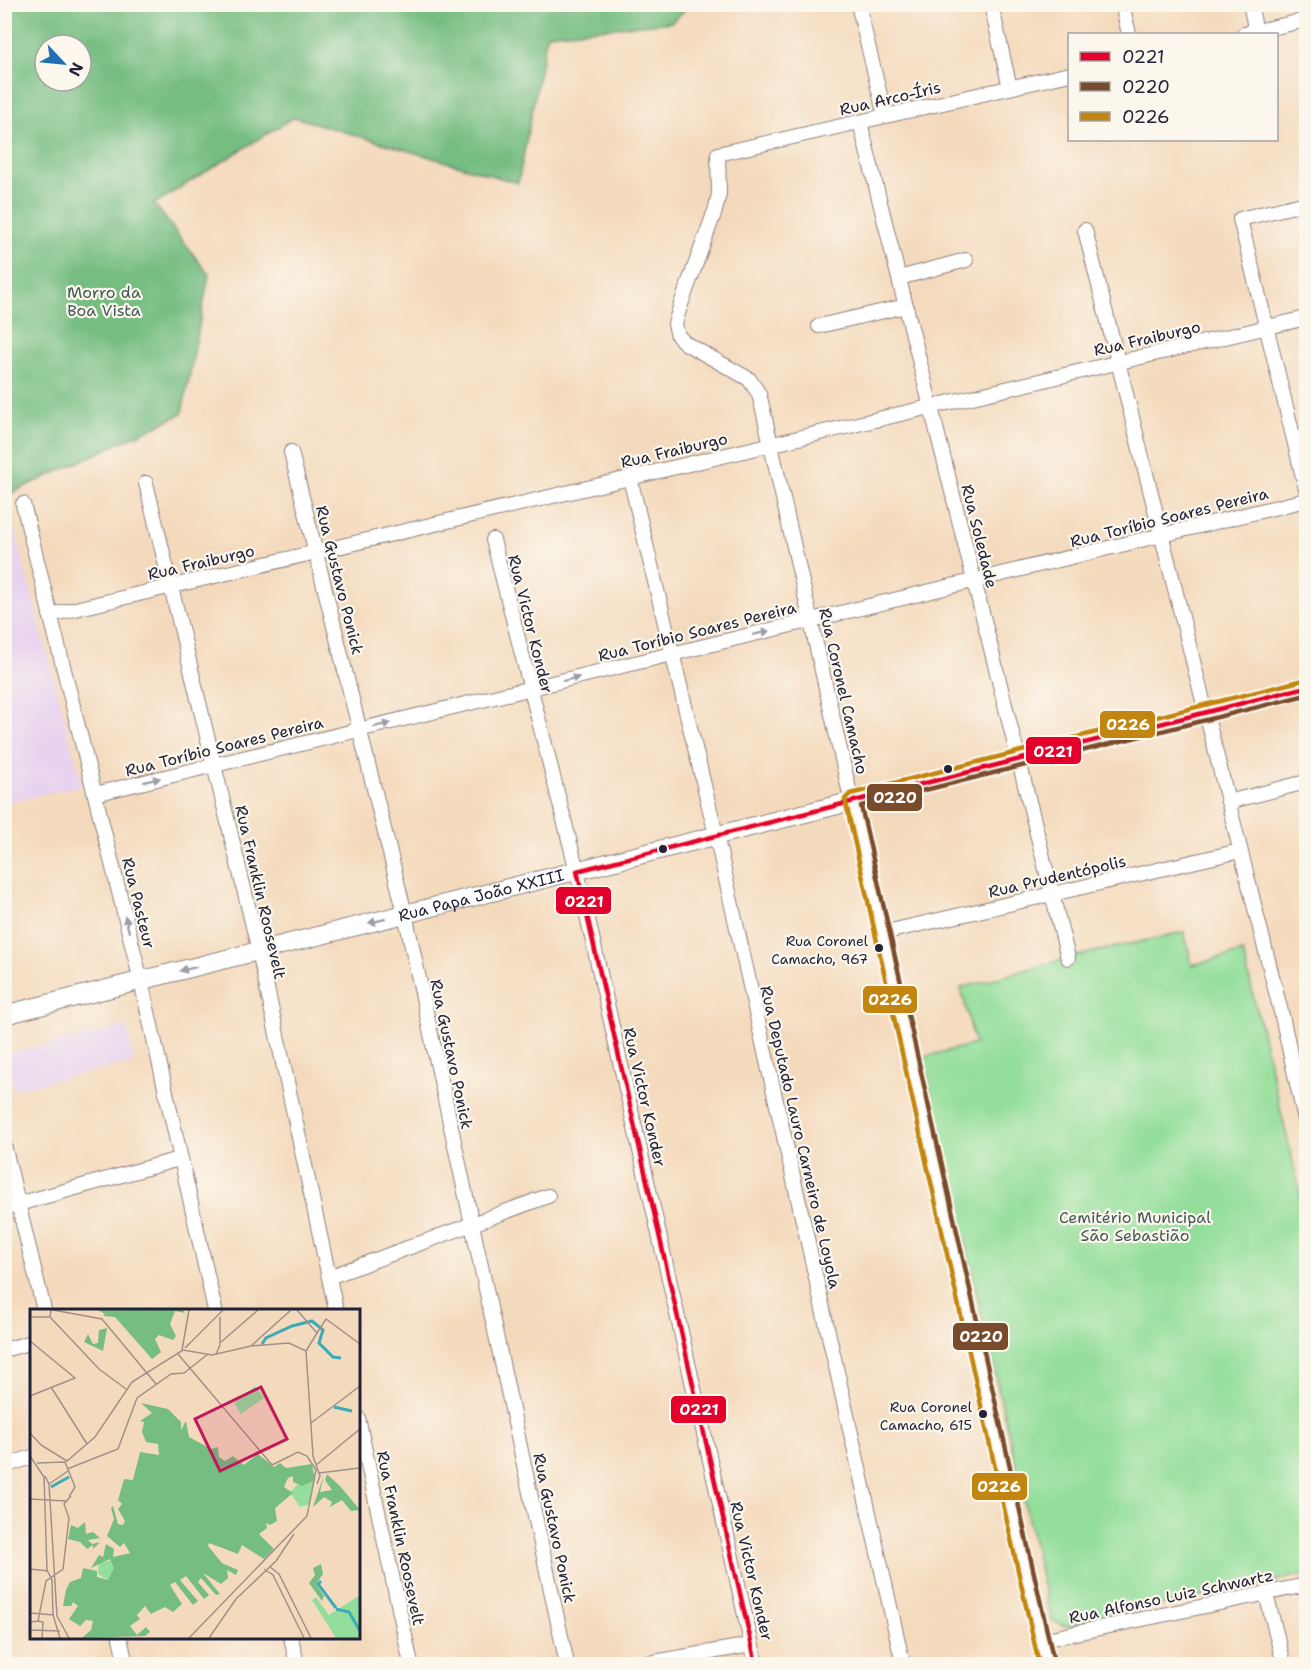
<svg xmlns="http://www.w3.org/2000/svg" width="1311" height="1669" viewBox="0 0 1311 1669" font-family="'Shantell Sans',sans-serif">
<style>
.built{fill:#e7d2ef}
.green{fill:#93de9a;stroke:#5a806a;stroke-width:1.5}
.forest{fill:#76bd82;stroke:#4c705e;stroke-width:1.5;fill-rule:evenodd}
.lines{fill:none;stroke-linecap:round;stroke-linejoin:round}
.minor-casing{stroke:#8b7e7c;stroke-width:16}
.major-casing{stroke:#8b7e7c;stroke-width:20}
.minor{stroke:#fff;stroke-width:14}
.major{stroke:#fff;stroke-width:18}
.bus-1-casing{stroke:#fbf7ec;stroke-width:9}
.bus-2-casing{stroke:#fbf7ec;stroke-width:9}
.bus-3-casing{stroke:#fbf7ec;stroke-width:9}
.bus-1{stroke:#e4002b;stroke-width:4.5}
.bus-2{stroke:#7a4b2a;stroke-width:4.5}
.bus-3{stroke:#c2850f;stroke-width:4.5}
.oneway{fill:#9c9ca7}
.bus-dot{fill:#22223b;stroke:#fbf7ec;stroke-width:2}
.labels{text-anchor:middle;stroke-width:4.5;stroke-linejoin:round;paint-order:stroke}
.bus-label{font-size:14px;fill:#22223b;stroke:#fbf7ec;text-anchor:end}
.street-label{font-size:16px;fill:#22223b;stroke:#fbf7ec}
.park-label{font-size:16px;fill:#445a58;stroke:#fbf7ec}
.inset-river{fill:none;stroke:#3babb8;stroke-width:3}
.inset-road{fill:none;stroke:#a09089;stroke-width:1.5}
.view{fill:#c2185b;fill-opacity:0.15;stroke:#c2185b;stroke-width:3}
.inset-edge{fill:none;stroke:#22223b;stroke-width:3}
.line-badge{stroke:#fbf7ec;stroke-width:2}
.badge-label{font-size:16px;text-anchor:middle;font-weight:bold;fill:#fff}
</style>
<rect width="100%" height="100%" fill="#fbf7ec"/>
<filter id="ink" filterUnits="userSpaceOnUse"><feTurbulence type="fractalNoise" baseFrequency=".0167" numOctaves="2"/><feDisplacementMap in="SourceGraphic" scale="12" xChannelSelector="R" yChannelSelector="G"/><feConvolveMatrix kernelMatrix="1 2 1 2 8 2 1 2 1" color-interpolation-filters="sRGB"/></filter>
<filter id="wash" filterUnits="userSpaceOnUse"><feTurbulence type="fractalNoise" baseFrequency=".008" numOctaves="4" result="noise"/><feDisplacementMap in="SourceGraphic" scale="24" xChannelSelector="R" yChannelSelector="G"/><feGaussianBlur stdDeviation="1.35" result="paint"/><feColorMatrix in="noise" values="0 0 0 0 0 0 0 0 0 0 0 0 0 0 0 0 0 1.4 0 .05"/><feComposite in="paint" operator="in"/></filter>
<g filter="url(#wash)">
<rect width="100%" height="100%" fill="#f4dabd"/>
<!-- built -->
<g class="built">
<path d="M15,531L82,785L5,803L4,535Z"/>
<path d="M126,1026L134,1062L14,1089L6,1054Z"/>
</g>
<!-- green -->
<path class="green" d="M1184,932L1192,965L1243,952L1306,1217V1574L1065,1626L1052,1621L1047,1603L923,1057L975,1044L961,988L1068,958Z"/>
<!-- forest -->
<path class="forest" d="M4,5L5,4L690,5L672,22L547,34L518,183L294,117L154,204L209,275L182,414L5,496ZM45,45H81V81H45Z"/>
</g>
<g filter="url(#ink)">
<g class="lines">
<defs>
<g id="minor">
<path d="M858,4L885,116"/>
<path d="M991,4L1010,88"/>
<path d="M1122,4L1129,34"/>
<path d="M1250,4L1256,32"/>
<path d="M1244,34L1306,20"/>
<path d="M860,122L1068,958"/>
<path d="M1306,203L1240,219L1306,489"/>
<path d="M1085,230L1282,1016L1306,1124"/>
<path d="M899,278L966,260"/>
<path d="M819,326L906,306"/>
<path d="M291,452L405,914L567,1664"/>
<path d="M630,478L716,835L903,1664"/>
<path d="M146,483L259,951L336,1310"/>
<path d="M23,504L141,981L215,1310"/>
<path d="M493,540L577,871L756,1664"/>
<path d="M50,615L1306,318"/>
<path d="M95,794L1306,500"/>
<path d="M1228,802L1306,782"/>
<path d="M882,933L1240,851"/>
<path d="M4,1145L44,1310"/>
<path d="M4,1208L179,1159"/>
<path d="M329,1277L548,1196"/>
<path d="M4,1350L32,1342"/>
<path d="M358,1418L411,1664"/>
<path d="M4,1466L32,1457"/>
<path d="M1266,1594L1284,1664"/>
<path d="M120,1638L126,1664"/>
<path d="M291,1638L297,1664"/>
<path d="M1042,1640L1306,1585"/>
<path d="M643,1664L751,1645"/>
<path d="M1047,1664L763,410L759,394L749,379L685,343L678,336L675,324L680,307L715,211L719,194L718,154L1070,74"/>
</g>
<g id="major">
<path id="s1" d="M4,1015L1306,687"/>
</g>
</defs>
<!-- minor casing -->
<use href="#minor" class="minor-casing"/>
<!-- major casing -->
<use href="#major" class="major-casing"/>
<!-- minor -->
<use href="#minor" class="minor"/>
<!-- major -->
<use href="#major" class="major"/>
<defs>
<path id="bus-1" d="M756,1664L577,871L1306,687"/>
<path id="bus-2" d="M1054,1662L861,806L1306,695"/>
<path id="bus-3" d="M1039,1664L845,799L850,794L1304,680"/>
</defs>
<!-- bus-1 casing -->
<use href="#bus-1" class="bus-1-casing"/>
<!-- bus-2 casing -->
<use href="#bus-2" class="bus-2-casing"/>
<!-- bus-3 casing -->
<use href="#bus-3" class="bus-3-casing"/>
<!-- bus-1 -->
<use href="#bus-1" class="bus-1"/>
<!-- bus-2 -->
<use href="#bus-2" class="bus-2"/>
<!-- bus-3 -->
<use href="#bus-3" class="bus-3"/>
</g>
<!-- one-way arrows -->
<defs><path id="oneway-solid" d="M-6-.8H1V-3.2L6.5 0L1 3.2V.8H-6Z" transform="scale(1.5)"/></defs>
<g class="oneway">
<use href="#oneway-solid" transform="translate(761 633) rotate(-14)"/>
<use href="#oneway-solid" transform="translate(571 679) rotate(-14)"/>
<use href="#oneway-solid" transform="translate(382 725) rotate(-14)"/>
<use href="#oneway-solid" transform="translate(152 780) rotate(-14)"/>
<use href="#oneway-solid" transform="translate(377 921) rotate(166)"/>
<use href="#oneway-solid" transform="translate(127 924) rotate(-104)"/>
<use href="#oneway-solid" transform="translate(188 969) rotate(166)"/>
</g>
</g>
<!-- markers -->
<g class="bus-dot">
<circle cx="948" cy="769" r="5"/>
<circle cx="663" cy="849" r="5"/>
<circle cx="879" cy="948" r="5"/>
<circle cx="983" cy="1414" r="5"/>
</g>
<g class="labels">
<!-- bus labels -->
<g class="bus-label">
<text x="868" y="946">Rua Coronel<tspan x="868" dy="18">Camacho, 967</tspan></text>
<text x="972" y="1412">Rua Coronel<tspan x="972" dy="18">Camacho, 615</tspan></text>
</g>
<!-- street labels -->
<g class="street-label">
<text transform="translate(890 98) rotate(-13)" y="6">Rua Arco-Íris</text>
<text transform="translate(1147 338) rotate(-13)" y="6">Rua Fraiburgo</text>
<text transform="translate(674 450) rotate(-13)" y="6">Rua Fraiburgo</text>
<text transform="translate(1169 517) rotate(-14)" y="6">Rua Toríbio Soares Pereira</text>
<text transform="translate(980 536) rotate(76)" y="6">Rua Soledade</text>
<text transform="translate(201 562) rotate(-13)" y="6">Rua Fraiburgo</text>
<text transform="translate(340 580) rotate(76)" y="6">Rua Gustavo Ponick</text>
<text transform="translate(531 624) rotate(76)" y="6">Rua Victor Konder</text>
<text transform="translate(697 631) rotate(-14)" y="6">Rua Toríbio Soares Pereira</text>
<text transform="translate(844 691) rotate(77)" y="6">Rua Coronel Camacho</text>
<text transform="translate(224 746) rotate(-14)" y="6">Rua Toríbio Soares Pereira</text>
<text transform="translate(1057 876) rotate(-13)" y="6">Rua Prudentópolis</text>
<text transform="translate(261 892) rotate(77)" y="6">Rua Franklin Roosevelt</text>
<text dy="6" stroke="none"><textPath href="#s1" startOffset="492">Rua Papa João XXIII</textPath></text>
<text transform="translate(139 903) rotate(76)" y="6">Rua Pasteur</text>
<text transform="translate(452 1054) rotate(78)" y="6">Rua Gustavo Ponick</text>
<text transform="translate(645 1097) rotate(77)" y="6">Rua Victor Konder</text>
<text transform="translate(801 1137) rotate(77)" y="6">Rua Deputado Lauro Carneiro de Loyola</text>
<text transform="translate(555 1528) rotate(78)" y="6">Rua Gustavo Ponick</text>
<text transform="translate(401 1538) rotate(78)" y="6">Rua Franklin Roosevelt</text>
<text transform="translate(752 1571) rotate(77)" y="6">Rua Victor Konder</text>
<text transform="translate(1171 1596) rotate(-12)" y="6">Rua Alfonso Luiz Schwartz</text>
</g>
<!-- park labels -->
<g class="park-label">
<text x="104" y="298">Morro da<tspan x="104" dy="18">Boa Vista</tspan></text>
<text x="1135" y="1223">Cemitério Municipal<tspan x="1135" dy="18">São Sebastião</tspan></text>
</g>
</g>
<!-- overview -->
<g transform="translate(30 1309)">
<rect width="330" height="330" fill="#f4dabd"/>
<path d="M225,77L234,89L211,105L204,94ZM285,169L280,195L270,198L260,183L267,176ZM92,249L78,271L68,265L69,254ZM330,286V329H306L282,291L286,288L299,306Z" fill="#93de9a"/>
<path d="M68,1H153L155,4L145,2L140,15L146,27L143,31L129,26L125,30L131,43L122,50L85,8L73,7L75,5ZM77,19L73,42L54,33L58,25L63,35L68,34L69,21ZM111,94L138,100L151,113V121L156,112L159,128L181,140L188,138L189,148L195,152L203,147L214,156L228,145L244,158L250,154L256,159L282,155L285,171L272,177L263,173V167L258,169L254,178L263,184L245,199L247,212L240,216L236,214L237,219L229,225L244,240L234,250L212,236L208,245L179,234L178,237L192,254L208,261L206,266L197,261L198,269L191,275L173,264L190,285L186,286L171,269L168,273L179,286L174,290L156,267L150,271L168,292L163,296L145,273L140,276L152,295L143,303L135,298L121,305L115,297L107,306L110,310L100,317L107,326L116,318L120,323L115,327L52,329L61,321L63,312L56,311L50,317L39,310L48,297L43,293L41,297H33L36,281L40,273L51,269L53,259L67,262V268L78,271L84,259L80,250L61,259L69,246L73,248L76,235L84,240L83,248L100,244L94,234L90,238L77,227L84,210L81,199L83,197L88,215L93,216L95,212L88,200L92,195L88,191L94,170L103,171L110,143L129,146L128,135L116,133L112,123L114,113L110,112L122,104ZM297,165L310,177L330,201L321,202L312,191L300,198L302,193L294,188L283,198L294,166L290,183L302,181L295,171ZM55,213L56,225L63,223L70,229L58,231L62,235L70,233L63,240V236L57,240L50,233L38,230L41,216L48,219ZM291,255L293,265L286,275L294,287L292,292L279,274L285,266L283,259Z" fill="#76bd82"/>
<path class="inset-river" d="M232,35L236,29L262,17L282,12L293,21L289,34L303,48L311,49M304,98L322,102M21,178L39,168M291,272L288,275L306,299M306,300L319,303L330,322"/>
<path class="inset-road" d="M23,1L72,10L126,75M267,1L287,24L276,42M1,8H20L21,1M20,8L69,60L96,80M287,24L296,10L330,35M0,32L45,69L0,87M191,33L228,1M221,37L261,1M155,39L193,1M152,41L159,1M276,42L283,147L290,167L287,175M148,45L242,156L268,143L277,147L286,161L277,207L159,329M186,45L190,36V8M21,78L57,135M281,114L330,77M0,124L11,136L37,152L65,128L102,73L153,41L182,46L221,37L259,34L276,42M0,147L14,168L17,261L22,271L23,306L30,329M7,154L35,153L45,178L39,188M286,156L330,120M37,160L88,140L107,89L141,65L154,64L178,45M289,164L330,159M15,167L19,175L27,307L39,329M19,175L38,162M0,187V155M0,190L36,192M240,258L249,265L281,329M0,260L18,262M234,260L243,266L274,329M0,304L24,306M8,312L13,313L12,329M0,313L8,312L16,272L33,260L39,209L34,195L41,187M0,321L30,322M179,329L206,290L246,252L264,225"/>
<path class="view" d="M231,78L257,130L190,162L165,110Z"/>
<rect width="330" height="330" class="inset-edge"/>
</g>
<g class="line-badge">
<rect x="1099" y="710" width="57" height="29" rx="6" fill="#c2850f"/>
<rect x="1025" y="736" width="57" height="29" rx="6" fill="#e4002b"/>
<rect x="866" y="783" width="57" height="29" rx="6" fill="#7a4b2a"/>
<rect x="555" y="886" width="57" height="29" rx="6" fill="#e4002b"/>
<rect x="862" y="985" width="56" height="29" rx="6" fill="#c2850f"/>
<rect x="952" y="1322" width="57" height="29" rx="6" fill="#7a4b2a"/>
<rect x="670" y="1395" width="57" height="29" rx="6" fill="#e4002b"/>
<rect x="971" y="1472" width="57" height="29" rx="6" fill="#c2850f"/>
</g>
<g class="badge-label">
<text x="1128" y="730">0226</text>
<text x="1053" y="757">0221</text>
<text x="895" y="803">0220</text>
<text x="584" y="907">0221</text>
<text x="890" y="1005">0226</text>
<text x="981" y="1342">0220</text>
<text x="699" y="1415">0221</text>
<text x="999" y="1492">0226</text>
</g>
<!-- margin -->
<rect width="1311" height="1669" fill="none" stroke="#fbf7ec" stroke-width="24"/>
<!-- legend -->
<rect x="1068" y="33" width="210" height="108" fill="#fbf7ec" stroke="#a4a2a5" stroke-width="1.5"/>
<rect x="1080" y="52" width="30" height="9" fill="#e4002b" stroke="#a4a2a5" stroke-width="1.5"/>
<text x="1122" y="63" font-size="18" fill="#22223b">0221</text>
<rect x="1080" y="82" width="30" height="9" fill="#7a4b2a" stroke="#a4a2a5" stroke-width="1.5"/>
<text x="1122" y="93" font-size="18" fill="#22223b">0220</text>
<rect x="1080" y="112" width="30" height="9" fill="#c2850f" stroke="#a4a2a5" stroke-width="1.5"/>
<text x="1122" y="123" font-size="18" fill="#22223b">0226</text>
<!-- north arrow -->
<g transform="translate(63 63) rotate(116)"><circle r="28" fill="#fbf7ec" stroke="#a4a2a5" stroke-width="1.5"/>
<path d="M0-4.5L10 22L0 15L-10 22Z" fill="#1f6fb2"/>
<text y="-9" font-size="16" font-weight="bold" text-anchor="middle" fill="#22223b">N</text>
</g>
</svg>
